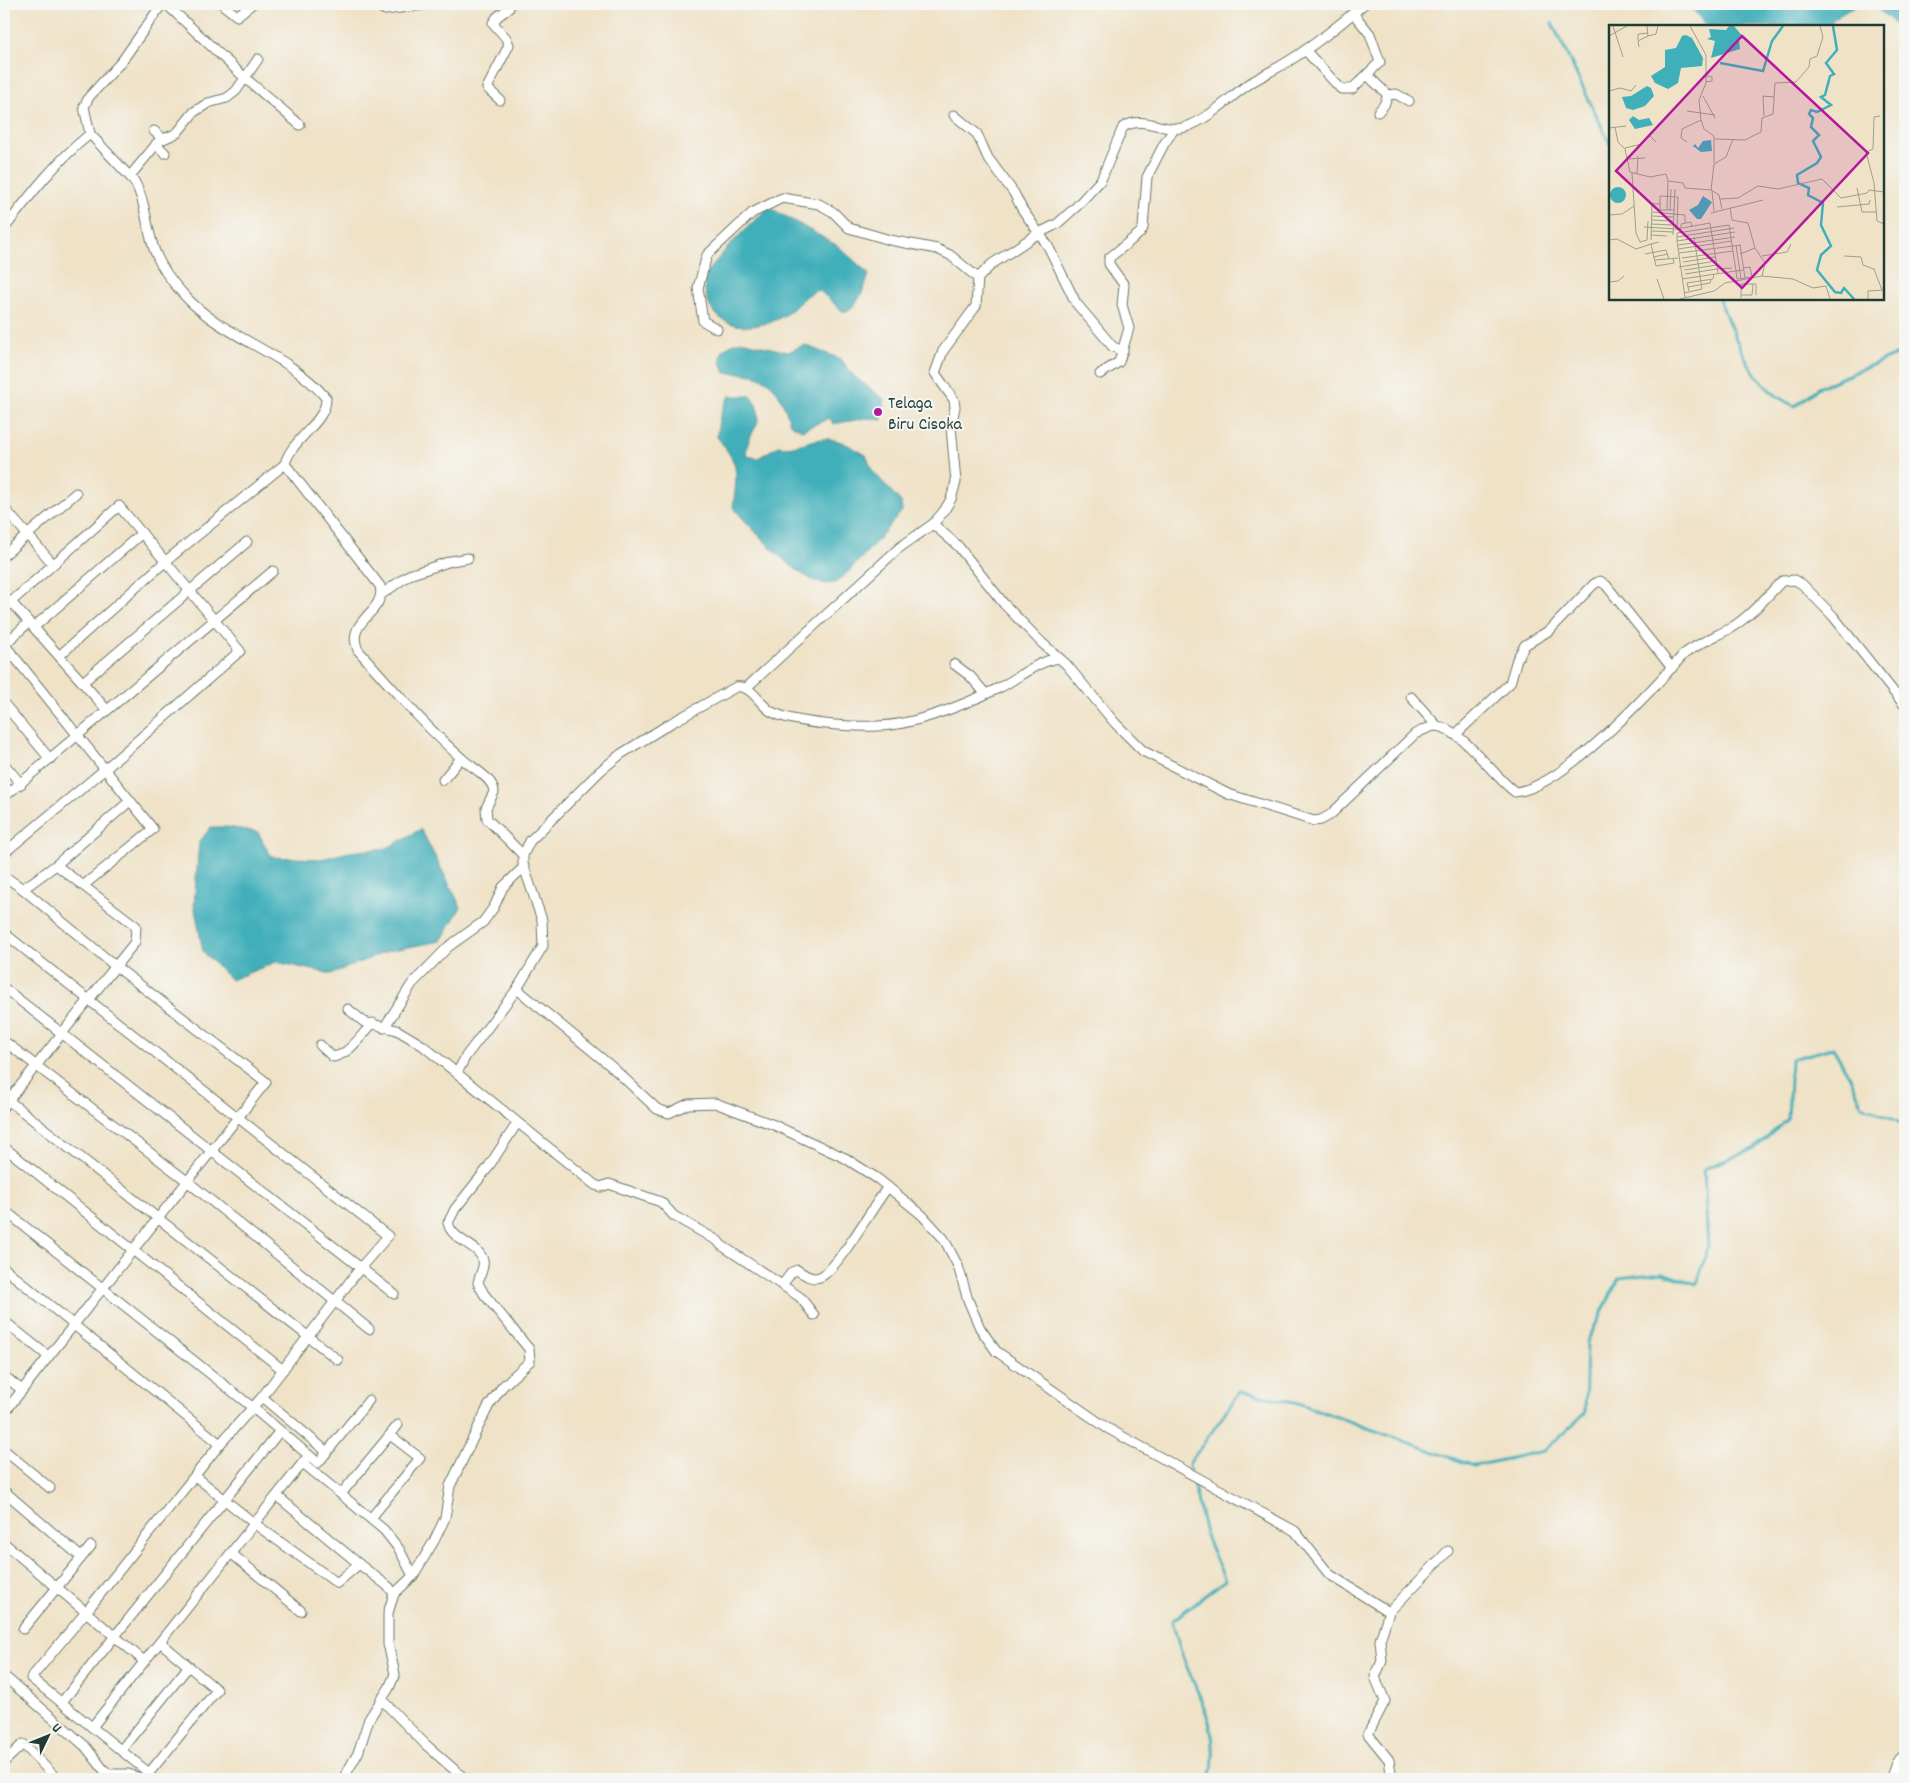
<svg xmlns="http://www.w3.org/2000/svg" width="1909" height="1783" viewBox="0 0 1909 1783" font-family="Dekko,sans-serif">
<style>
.water{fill:#3fafba;stroke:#2f7677}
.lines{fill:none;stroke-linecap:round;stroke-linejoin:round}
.stream{stroke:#3fafba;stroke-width:3}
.street-casing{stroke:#687767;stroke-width:11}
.street{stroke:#fff;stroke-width:9}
.poi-dot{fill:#b5179e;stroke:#f6f6f2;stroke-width:2}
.labels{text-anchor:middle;stroke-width:4;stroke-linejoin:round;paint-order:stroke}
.poi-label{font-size:18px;fill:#1f3d34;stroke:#f6f6f2;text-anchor:start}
.inset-river{fill:none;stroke:#3fafba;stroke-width:2.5}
.inset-road{fill:none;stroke:#9ca08c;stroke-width:1}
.view{fill:#b5179e;fill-opacity:0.15;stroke:#b5179e;stroke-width:2.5}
.inset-edge{fill:none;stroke:#1f3d34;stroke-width:2.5}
</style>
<rect width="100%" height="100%" fill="#f6f6f2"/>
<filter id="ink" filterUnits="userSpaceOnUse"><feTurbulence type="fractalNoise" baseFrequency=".02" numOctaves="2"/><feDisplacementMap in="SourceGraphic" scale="10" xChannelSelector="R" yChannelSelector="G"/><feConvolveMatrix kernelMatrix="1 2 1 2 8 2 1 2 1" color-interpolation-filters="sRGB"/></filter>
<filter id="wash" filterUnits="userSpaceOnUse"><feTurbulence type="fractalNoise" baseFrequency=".0096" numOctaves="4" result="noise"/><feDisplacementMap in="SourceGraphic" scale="20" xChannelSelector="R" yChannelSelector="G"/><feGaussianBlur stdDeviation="1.12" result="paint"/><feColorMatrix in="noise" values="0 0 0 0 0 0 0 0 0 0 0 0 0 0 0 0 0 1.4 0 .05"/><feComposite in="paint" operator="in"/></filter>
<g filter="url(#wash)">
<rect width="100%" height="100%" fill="#efe2c7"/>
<!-- water -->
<g class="water">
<path d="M1689,4H1859L1833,19L1830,26H1706Z"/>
<path d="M1872,4H1905V15L1900,28Z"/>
<path d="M769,207L838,246L869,274C865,288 860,301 849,311H842L819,290C806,293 796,308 785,315C764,328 731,333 713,311C706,303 705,288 703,278C722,251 745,229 769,207Z"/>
<path d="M741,341L788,352L804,345L841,359L854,376L885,400L882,420L867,418L833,424L830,418L802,430L790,424C778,382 768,373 725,373C717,354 720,347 741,341Z"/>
<path d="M730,396H751C770,426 747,426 746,456L758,458L778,446C797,450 811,437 829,439C842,440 855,449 866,455L872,470L901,502L902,511C892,523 845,580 834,583C805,592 752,527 733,508C737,471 741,467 717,437C718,421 721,408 730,396Z"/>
<path d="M211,827H228L258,832L271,857L321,859L349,852L387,848L421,829L461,907L441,941L388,951L331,974L276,962L231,980L203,952L194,904L199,842Z"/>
</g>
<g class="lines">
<!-- stream -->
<g class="stream">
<path d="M1552,23L1610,144"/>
<path d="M1719,299C1737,340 1750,388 1795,406L1820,387L1905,351"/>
<path d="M1190,1471L1189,1464L1240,1392L1295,1402L1474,1466L1544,1451L1585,1413L1587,1342L1619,1278L1662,1273L1697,1284L1708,1248L1704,1169L1755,1148L1788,1119L1791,1059L1833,1048L1850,1077L1862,1105L1905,1125"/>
<path d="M1192,1477L1205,1534L1225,1580L1172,1621C1176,1632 1178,1644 1182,1655C1199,1700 1222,1728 1210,1779"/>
</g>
</g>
</g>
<g filter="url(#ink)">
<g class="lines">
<defs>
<g id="street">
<path d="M162,4L122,61L89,97L84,107L90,134L134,181C147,203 146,231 156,254C162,269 173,283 184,295C224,339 288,352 326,398C327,422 291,439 285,464L380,586C387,613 344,620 358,650C392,688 427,729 466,762C475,769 494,780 494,792L486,808L487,819L523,855"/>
<path d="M166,4L244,77L300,125"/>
<path d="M222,4L237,16L252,4"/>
<path d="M375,4L385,10L430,4"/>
<path d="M1305,50L1341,89H1352L1380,62L1370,34L1353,13"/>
<path d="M1367,75L1388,95L1384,105L1378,112"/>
<path d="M1388,95L1396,94L1409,101"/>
<path d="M500,100L487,88L509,45L506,38L493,23L497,17L509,8L508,4"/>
<path d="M954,115L977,134L988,158L1014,193L1022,209L1048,246L1076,303L1113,347L1123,351"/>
<path d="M154,131L162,138"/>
<path d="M156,144L165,153"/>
<path d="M130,176L159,141L177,133L194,112L208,103L227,98L236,91L258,59"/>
<path d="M4,229C30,195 56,161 90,134"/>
<path d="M978,278L992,264L1039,233L1057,224L1076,207L1101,180L1123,127C1145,114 1164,134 1186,127C1211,118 1230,96 1252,82C1267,73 1284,65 1298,55C1321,40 1343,22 1364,4"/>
<path d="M717,329L703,321L698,288L707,255L752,213L782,198L819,204L833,212L849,228L890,240L937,249L950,255L978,278L976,306L943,351L935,373L954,400L955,407L951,427L956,482L951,499L944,511L933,524L899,548L746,688"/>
<path d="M1100,374L1119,362L1129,328L1122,305L1124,285L1109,264V258L1140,233L1143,228L1147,177L1164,144L1175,128"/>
<path d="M4,508L53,564"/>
<path d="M933,524L958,546L1004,604L1042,643L1066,664L1115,723L1143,751L1228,794L1314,821L1321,820L1330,815L1415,734C1422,731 1429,726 1437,726C1462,729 1494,777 1515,792C1564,787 1651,691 1684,654C1699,643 1714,637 1729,629C1750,617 1766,597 1782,581L1795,580L1802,584L1833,616L1905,706"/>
<path d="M4,555L76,493"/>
<path d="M382,594L409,575L451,561L468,558"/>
<path d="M34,627L142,533"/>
<path d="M4,644L153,829L84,885"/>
<path d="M4,645L28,623"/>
<path d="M59,656L166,561L285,464"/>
<path d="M954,664L970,676L985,693"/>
<path d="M83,682L247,542"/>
<path d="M1411,697L1437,726"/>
<path d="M4,704L50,759"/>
<path d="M1455,735L1510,683L1517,659L1525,645L1550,630L1594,584L1600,581L1606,585L1672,668"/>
<path d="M4,764L21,784"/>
<path d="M443,780L461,758"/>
<path d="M4,797L273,571"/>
<path d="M4,853L104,770L240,651L119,506L11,602L107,710"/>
<path d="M56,865L130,801"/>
<path d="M4,876L23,889L114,965L266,1082L4,1413"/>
<path d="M4,933L388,1236L361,1267L262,1397L220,1444L86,1612L4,1543"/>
<path d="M4,988L394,1294"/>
<path d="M517,989L612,1067L657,1109L669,1113L688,1104L715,1103L774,1125L845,1158L878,1179L922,1215L944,1239L958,1266L968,1300L980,1328L996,1351L1107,1428L1295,1531L1329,1574L1389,1612L1380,1640L1382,1661L1375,1677L1385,1701L1368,1734L1389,1760L1392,1779"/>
<path d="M348,1009L364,1022L397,1030L422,1045L595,1185L601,1187L609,1184L661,1202L674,1216L718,1241L721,1245L800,1297L814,1315"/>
<path d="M384,1028L412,984L448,947L483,922L494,907L503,887L524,867"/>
<path d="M4,1041L187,1181L369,1329"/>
<path d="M320,1045L333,1057C350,1054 361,1035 373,1023"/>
<path d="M458,1071L466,1056L517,989L543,946L542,920L523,864V855L530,841L600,771L621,754L671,723L736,687C752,684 760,706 772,712C795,724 852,727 878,726C917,725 966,704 1001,687C1019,677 1038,661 1059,658"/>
<path d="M4,1097L338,1360"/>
<path d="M4,1106L135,942L136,926L56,865L23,889"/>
<path d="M4,1147L283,1370"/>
<path d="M4,1210L252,1407L318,1463L327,1452L262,1397"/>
<path d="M4,1268L220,1444"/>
<path d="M782,1285L792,1272L797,1270C805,1275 813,1281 822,1276C841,1264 872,1207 888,1187"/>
<path d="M4,1321L48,1356"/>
<path d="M4,1376L22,1390"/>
<path d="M4,1450L50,1488"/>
<path d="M327,1452L369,1400"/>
<path d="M303,1463L384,1530L399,1549L413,1576"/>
<path d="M195,1476L255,1524L337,1583L359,1564L389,1587L394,1594"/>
<path d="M4,1491L81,1557"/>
<path d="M341,1494L398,1425"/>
<path d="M277,1496L359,1564"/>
<path d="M371,1518L420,1458L390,1435"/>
<path d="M232,1554L301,1611"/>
<path d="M1389,1612L1448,1551"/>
<path d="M23,1629L91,1546"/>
<path d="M144,1661L86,1612L31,1678L149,1773L217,1690L160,1642"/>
<path d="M4,1676L85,1746L103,1769L109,1774H128L143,1779"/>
<path d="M381,1699L425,1744L465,1779"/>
<path d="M62,1702L279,1432"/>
<path d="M92,1727L309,1455"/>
<path d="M121,1750L188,1667"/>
<path d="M4,1762L23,1744L57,1779"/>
<path d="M343,1779L358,1753L369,1719L389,1688L395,1674L388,1644V1613L394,1594L413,1576L434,1541L445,1518L450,1486L488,1407L502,1387L530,1361L529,1349L484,1294L478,1283C479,1276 485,1267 483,1260C478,1244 452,1241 448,1223L455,1209L487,1169L516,1125V1122"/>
<path d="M1890,1779L1896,1762L1900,1758L1905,1757"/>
</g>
</defs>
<!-- street casing -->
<use href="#street" class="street-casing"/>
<!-- street -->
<use href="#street" class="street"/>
</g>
</g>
<!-- markers -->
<circle class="poi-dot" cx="878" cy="412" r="5"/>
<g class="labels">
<!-- poi labels -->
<g class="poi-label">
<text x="888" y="408">Telaga<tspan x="888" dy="21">Biru Cisoka</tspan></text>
</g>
</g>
<!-- overview -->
<g transform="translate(1609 25)">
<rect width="275" height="275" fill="#efe2c7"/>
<path d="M120,1H125L135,13L130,14L131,24L102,33L106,16L98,14L102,12L100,4L117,5ZM77,10L83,13L94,33L93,41L72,43L69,58L59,64L46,58L42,51L56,42V25L67,23L73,11ZM38,61L42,63L45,71L36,81L24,85L17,83L13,72L22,71ZM24,91L30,95L40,93L44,100L26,104L20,95ZM102,115L103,126L92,127L84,121L86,119L89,123L94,116ZM1 170a8 8 0 1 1 16 0a8 8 0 1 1-16 0ZM94,171L103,177L92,194H88L80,185L89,180Z" fill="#3fafba"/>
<path class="inset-river" d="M224,1L228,25L217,38L225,49L221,51L216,70L212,72L222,80L208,87L202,85L200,89L204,93L202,102L210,110L204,116L212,132L208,138L188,150L189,158L200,163L199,170L214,178L212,200L222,221L212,230L208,245L226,267L232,268L235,263L245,274M111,38L154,46L163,16L174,1"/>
<path class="inset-road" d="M4,1L14,32M38,1L39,11L47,9L49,1M81,1L97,30V58L90,75L92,95L95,104L105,111V138M0,11L18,1M29,15V9L39,8M30,22L29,16L39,11M97,57L103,56V52L98,51M0,66L11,63L22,66L27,60M94,71L106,93M78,86L106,90M155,91L154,71L165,72M271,91L265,92L264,124L257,127L265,158L268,196L275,199M6,102L9,117L16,124L21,147L41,152L57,149L59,156L74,158L76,163L102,165L110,170L113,184M0,103L17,101M106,114L136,115L152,107L153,93L164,89L166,58L187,57L200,42L201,34L208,31L214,12L211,1M78,117L72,113L73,104L92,95M16,123L33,119L40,110L47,117M18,134L36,133M23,148L27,208L31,217L38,215L39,196M28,148L29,131M248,163L253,187H267M102,165L105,139L117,132L124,114M103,166L105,186M111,174L129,173L149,161L169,164L213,154L232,173L258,168L260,165L275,167M228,182L260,179L261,175M58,185L59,156M61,185L62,164M65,185H51V171L69,172L68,204M43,187L76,190V198M102,188L154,175M0,190L13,189L25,181M43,191L64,192M43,195L64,196M42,199L63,200M35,202L68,204L101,198L109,248M72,203V199L82,197L83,202M125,203L68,212V216L126,207M43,206L64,207M42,210L58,211M64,210L66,164M68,212V208L120,200L127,246L73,254M0,215L8,214L27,224L42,219M42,215L43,179H51M68,216L76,272M50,217L42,219L47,241L65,238L64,233M69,220L126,212M127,220L132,254M131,220L136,253M69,224L123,216M70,228L132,220M36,229L57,225L60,234M131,229L146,223M153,231L178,227L182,219M235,231L252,232L254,240L265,244L273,265M44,232L59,229M73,233L124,226M46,235L69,233M74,237L106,232M70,242L107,236M134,243L141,242L143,252L128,254L127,246L134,245M108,244L123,243M75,245L108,240M76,249L108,244M153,251L184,254L204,263L217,261L221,274M48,254L55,274M0,257L9,256L15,251M79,262L101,258L102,255M80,266L78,258L104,254L105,249M75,268L93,264L85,212M132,270H143L144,259M132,273V259H147V270M71,274L105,266L116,258L153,251L156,238L146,223L139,198L123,195L121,183M259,274V266L275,265"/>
<path class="view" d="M133,11L259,128L133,263L7,146Z"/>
<rect width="275" height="275" class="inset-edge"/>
</g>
<!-- margin -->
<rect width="1909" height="1783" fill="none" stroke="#f6f6f2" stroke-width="20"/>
<!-- north arrow -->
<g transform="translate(48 1736) rotate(47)" stroke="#f6f6f2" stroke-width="4" paint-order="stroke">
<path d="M0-4L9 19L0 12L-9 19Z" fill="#1f3d34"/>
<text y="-8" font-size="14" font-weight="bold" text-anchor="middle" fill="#1f3d34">U</text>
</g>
</svg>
